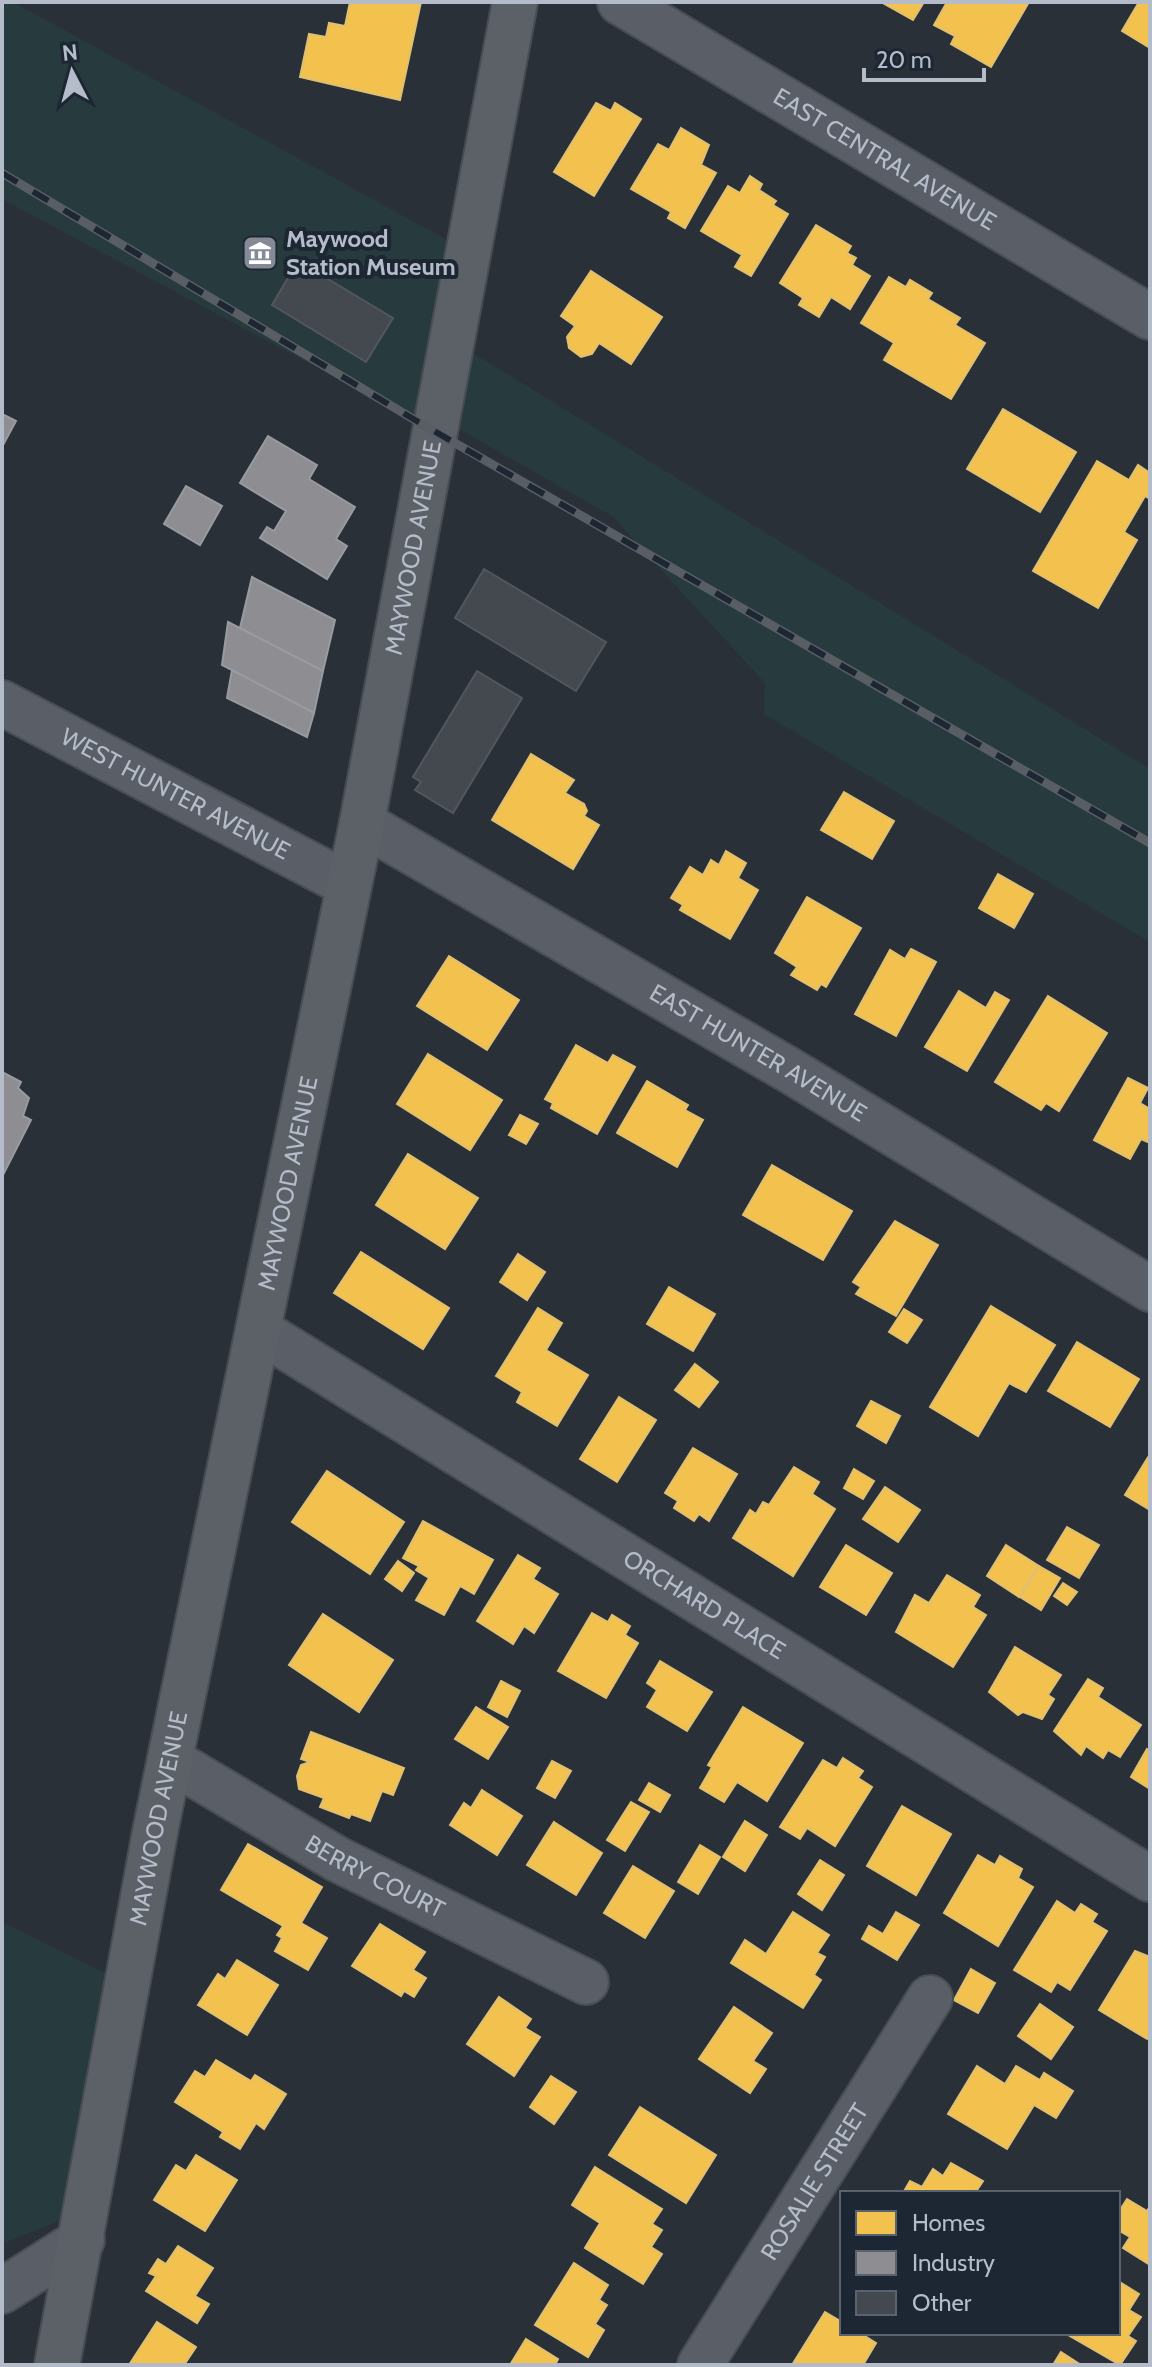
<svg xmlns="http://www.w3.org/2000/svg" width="1152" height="2367" viewBox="0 0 1152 2367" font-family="Cabin,sans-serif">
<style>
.green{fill:#273a3e}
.homes{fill:#f2c14e;stroke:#dfc073;stroke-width:2}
.industry{fill:#8d8d92;stroke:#999ba2;stroke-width:2}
.building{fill:#444950;stroke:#52575f;stroke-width:2}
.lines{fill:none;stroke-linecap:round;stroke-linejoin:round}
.minor-casing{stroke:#484c53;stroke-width:48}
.tertiary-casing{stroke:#484c53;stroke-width:48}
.primary-casing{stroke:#484c55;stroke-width:48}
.minor{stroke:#5a5e66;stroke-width:44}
.tertiary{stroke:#5a5e66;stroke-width:44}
.primary{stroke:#5c6168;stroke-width:44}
.rail-casing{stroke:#595d64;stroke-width:9}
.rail{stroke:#1d2633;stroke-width:6;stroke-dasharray:18;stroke-linecap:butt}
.labels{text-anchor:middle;stroke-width:8;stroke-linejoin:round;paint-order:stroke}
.street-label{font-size:24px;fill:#b4bcc9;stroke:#1d2633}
.poi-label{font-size:24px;font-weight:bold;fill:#b4bcc9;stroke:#1d2633;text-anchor:start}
</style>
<rect width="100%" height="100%" fill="#2a3038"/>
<!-- green -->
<g class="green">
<path d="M2,2H13L449,241L415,420L2,199Z"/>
<path d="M452,340L1150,769V942L764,714L765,683L612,516L438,417Z"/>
<path d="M2,1922L128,1985L88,2209L2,2244Z"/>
</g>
<!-- homes -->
<g class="homes">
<path d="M350,2H421L400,100L300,77L309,34L326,37L329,23L345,26Z"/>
<path d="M881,2H924L913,20Z"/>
<path d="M947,2H1029L991,67L951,44L955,36L934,25Z"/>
<path d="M1139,2H1150V48L1122,31Z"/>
<path d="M596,103L611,111L615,103L641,119L594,196L554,172Z"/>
<path d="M681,128L709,145L701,165L716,173L685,228L668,218L671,212L631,189L658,144L669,150Z"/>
<path d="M750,176L762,184L759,190L776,201L773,205L788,214L751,276L735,267L742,255L701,231L728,186L740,193Z"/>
<path d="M816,225L851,246L847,253L856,258L852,265L870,276L850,309L831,297L819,317L799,305L803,298L780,283Z"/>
<path d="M591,271L662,317L631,364L599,343L592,354L581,357L569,348L567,337L575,326L561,316Z"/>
<path d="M889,277L906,287L910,280L932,293L928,299L960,318L955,325L985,343L951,399L884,360L894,343L861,323Z"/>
<path d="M1003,409L1076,452L1040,512L967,469Z"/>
<path d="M1097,461L1129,480L1138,465L1150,473V499L1145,496L1124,532L1137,540L1098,608L1033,571Z"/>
<path d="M531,754L574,780L565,793L584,804L587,811L584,816L599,825L573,869L492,820Z"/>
<path d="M844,792L894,821L872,859L821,830Z"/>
<path d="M726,851L746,863L738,878L758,890L730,939L680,910L683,905L671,898L690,867L703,875L711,860L719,865Z"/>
<path d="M998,874L1033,894L1014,928L979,908Z"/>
<path d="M807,897L861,928L826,987L821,984L817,990L791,975L797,967L775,953Z"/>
<path d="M911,949L936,962L896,1036L855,1014L890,950L905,959Z"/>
<path d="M449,956L519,1000L487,1050L417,1006Z"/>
<path d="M959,991L986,1008L995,992L1009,1000L967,1071L925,1047Z"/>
<path d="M1048,996L1107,1033L1059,1111L1046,1103L1041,1110L995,1082Z"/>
<path d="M576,1045L608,1063L613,1055L635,1067L597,1134L551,1108L553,1103L545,1099Z"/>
<path d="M428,1054L502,1100L470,1150L397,1104Z"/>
<path d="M1128,1078L1148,1088L1140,1103L1150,1109V1143L1141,1139L1130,1159L1094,1140Z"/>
<path d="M647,1081L688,1105L685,1110L703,1120L677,1167L617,1133Z"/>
<path d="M520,1115L538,1124L526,1144L509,1135Z"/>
<path d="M408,1154L478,1198L445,1249L376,1205Z"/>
<path d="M772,1165L852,1211L823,1260L743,1215Z"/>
<path d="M895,1221L938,1245L896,1316L856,1294L861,1287L853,1282Z"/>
<path d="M361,1252L449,1308L423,1349L334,1293Z"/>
<path d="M518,1254L545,1272L527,1300L500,1282Z"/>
<path d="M669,1287L715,1314L693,1351L647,1324Z"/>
<path d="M991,1306L1055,1345L1026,1392L1009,1383L978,1436L930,1407Z"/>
<path d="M538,1308L562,1323L546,1350L588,1375L557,1426L517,1402L522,1392L496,1376Z"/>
<path d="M904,1309L922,1320L907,1343L889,1332Z"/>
<path d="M1077,1342L1139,1379L1110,1427L1048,1391Z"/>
<path d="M695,1364L718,1382L699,1407L675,1390Z"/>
<path d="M619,1397L656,1420L617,1482L580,1459Z"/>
<path d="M871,1401L900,1416L886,1443L857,1426Z"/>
<path d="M693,1448L737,1474L709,1521L699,1514L694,1521L674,1508L678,1501L665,1493Z"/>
<path d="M1150,1454V1510L1125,1495Z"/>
<path d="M794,1467L819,1482L812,1494L835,1509L793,1576L733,1538L750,1510L756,1514L763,1502L769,1505Z"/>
<path d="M854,1469L874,1481L863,1499L844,1488Z"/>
<path d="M327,1471L404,1522L370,1574L292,1522Z"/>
<path d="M885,1487L920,1510L898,1542L863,1519Z"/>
<path d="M423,1521L493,1560L474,1594L460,1586L444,1615L416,1600L429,1578L416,1570L419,1566L403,1558Z"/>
<path d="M1067,1527L1099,1545L1079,1578L1047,1560Z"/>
<path d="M846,1545L892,1573L866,1615L820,1587Z"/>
<path d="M1006,1545L1039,1566L1019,1597L987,1576Z"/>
<path d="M518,1555L540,1568L533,1579L558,1594L534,1633L524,1626L513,1644L477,1621Z"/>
<path d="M398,1561L414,1573L402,1591L385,1579Z"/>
<path d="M1039,1566L1060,1578L1041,1610L1020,1597Z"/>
<path d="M947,1575L980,1595L973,1607L986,1615L953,1667L896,1632L915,1595L929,1603Z"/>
<path d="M1063,1583L1077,1592L1067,1605L1054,1596Z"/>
<path d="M592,1613L608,1622L612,1615L630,1626L625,1635L638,1643L606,1698L558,1671Z"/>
<path d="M323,1614L393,1660L359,1712L289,1665Z"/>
<path d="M1015,1647L1061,1675L1048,1695L1054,1699L1042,1719L1023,1712L1018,1715L989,1692Z"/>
<path d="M660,1661L712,1692L687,1731L647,1707L657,1690L647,1683Z"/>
<path d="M1088,1679L1103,1688L1098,1697L1141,1725L1120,1757L1108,1750L1103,1758L1086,1746L1081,1755L1054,1731Z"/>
<path d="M501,1681L520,1691L507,1717L488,1707Z"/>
<path d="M476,1707L508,1727L488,1759L455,1739Z"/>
<path d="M743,1707L803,1743L767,1801L737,1782L724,1802L700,1788L712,1767L708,1765Z"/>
<path d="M311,1732L404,1768L393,1795L382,1791L370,1821L351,1814L349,1818L320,1807L324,1798L299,1789L297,1776L301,1765L310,1762L301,1759Z"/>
<path d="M1147,1749L1150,1751V1789L1131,1777Z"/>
<path d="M843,1758L863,1771L858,1778L872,1787L835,1846L807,1828L800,1839L780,1827L823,1760L837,1768Z"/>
<path d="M552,1761L571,1771L555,1798L537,1788Z"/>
<path d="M649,1783L670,1795L660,1812L639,1800Z"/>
<path d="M482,1790L522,1816L497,1855L450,1825L464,1803L471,1808Z"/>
<path d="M631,1802L649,1812L625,1851L607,1840Z"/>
<path d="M902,1806L951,1834L916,1895L867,1866Z"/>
<path d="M745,1821L767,1835L745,1871L723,1857Z"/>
<path d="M554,1822L602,1853L576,1895L527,1865Z"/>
<path d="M248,1844L322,1887L301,1923L327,1938L308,1970L275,1951L282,1938L277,1935L283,1926L221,1890Z"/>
<path d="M700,1845L720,1857L698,1894L678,1882Z"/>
<path d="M978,1855L995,1865L1000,1856L1022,1869L1018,1878L1033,1887L998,1946L944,1913Z"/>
<path d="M820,1860L844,1875L822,1910L798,1894Z"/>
<path d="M633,1866L674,1891L645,1938L604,1913Z"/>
<path d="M1057,1901L1075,1913L1081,1904L1097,1914L1092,1922L1107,1931L1070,1990L1057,1982L1051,1992L1014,1970Z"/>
<path d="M793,1912L829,1935L817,1953L825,1957L814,1975L821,1980L803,2008L731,1963L745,1940L766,1954Z"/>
<path d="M896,1912L919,1925L897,1960L862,1939L869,1926L883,1934Z"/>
<path d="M380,1924L425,1952L413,1970L426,1978L414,1997L404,1991L401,1996L352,1966Z"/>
<path d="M1135,1951L1150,1957V2034L1147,2039L1099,2010Z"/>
<path d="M237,1960L278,1985L247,2035L198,2005L218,1974L225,1979Z"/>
<path d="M971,1969L995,1983L978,2013L954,2000Z"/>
<path d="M499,1997L531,2019L525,2028L540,2037L514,2076L467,2044Z"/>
<path d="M1040,2004L1073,2027L1051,2059L1018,2036Z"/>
<path d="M734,2007L772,2033L753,2061L766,2069L750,2093L699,2059Z"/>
<path d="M216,2060L251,2081L255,2075L286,2094L264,2129L256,2123L240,2149L220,2137L223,2132L175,2102L195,2071L205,2077Z"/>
<path d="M977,2066L1005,2084L1016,2066L1040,2080L1044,2073L1073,2091L1056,2118L1034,2105L1007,2149L948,2114Z"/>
<path d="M551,2076L576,2092L554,2124L530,2107Z"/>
<path d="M640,2107L716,2155L686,2203L609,2155Z"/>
<path d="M196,2155L237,2180L205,2231L154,2200L176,2165L186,2171Z"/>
<path d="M951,2163L983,2181L975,2193H903L910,2181L922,2187L933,2169L943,2176Z"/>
<path d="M595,2167L662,2209L652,2224L662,2230L651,2247L662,2254L643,2284L585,2248L600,2223L572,2205Z"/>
<path d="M1127,2199L1147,2211L1150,2206V2265L1123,2248L1130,2237L1118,2230V2213Z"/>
<path d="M178,2246L213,2268L195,2296L209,2304L197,2323L146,2291L156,2276L149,2273L158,2259L166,2264Z"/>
<path d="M574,2263L608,2285L599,2300L607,2305L595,2324L604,2330L588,2357L535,2325Z"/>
<path d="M1118,2281L1139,2294L1129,2310L1141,2317L1128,2336L1136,2341L1120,2365L1070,2336L1118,2333Z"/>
<path d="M825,2312L842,2322V2333H860L876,2343L863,2365H792Z"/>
<path d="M157,2322L196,2347L184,2365H129Z"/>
<path d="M526,2339L558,2359L555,2365H510Z"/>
<path d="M1061,2352L1081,2365H1053Z"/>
</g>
<!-- industry -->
<g class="industry">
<path d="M2,414L16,421L2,447Z"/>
<path d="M268,436L317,465L309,479L355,507L336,539L347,546L327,579L260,538L267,527L274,531L286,511L240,483Z"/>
<path d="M186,486L222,506L200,545L164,524Z"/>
<path d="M252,577L335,620L323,671L240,628Z"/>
<path d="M228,622L323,671L314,713L222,665Z"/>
<path d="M232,670L314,713L307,737L227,698Z"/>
<path d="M2,1072L21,1082L18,1088L29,1098L23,1116L31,1120L2,1177Z"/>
</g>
<!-- building -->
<g class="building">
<path d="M298,261L393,318L366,362L272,305Z"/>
<path d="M484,569L606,642L576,691L455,618Z"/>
<path d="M477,671L522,698L453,813L415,790L421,782L413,777Z"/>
</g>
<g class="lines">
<defs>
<g id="minor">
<path id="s1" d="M2,703L349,885"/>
<path id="s2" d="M362,823L789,1070L1150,1289"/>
<path id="s3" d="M258,1330L1150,1879"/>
<path id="s4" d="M170,1760L337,1859L586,1982"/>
<path d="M2,2291L82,2240"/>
<path id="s5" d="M700,2365L930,1998"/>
</g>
<g id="tertiary">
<path id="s6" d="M620,2L1150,317"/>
</g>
<g id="primary">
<path id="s7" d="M57,2365L156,1827L362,823L515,2"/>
</g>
</defs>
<!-- minor casing -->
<use href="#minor" class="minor-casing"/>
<!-- tertiary casing -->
<use href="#tertiary" class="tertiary-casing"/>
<!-- primary casing -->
<use href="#primary" class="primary-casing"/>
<!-- minor -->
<use href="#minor" class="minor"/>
<!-- tertiary -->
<use href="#tertiary" class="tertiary"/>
<!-- primary -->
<use href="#primary" class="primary"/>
<defs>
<path id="rail" d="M2,173L415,420L1150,843"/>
</defs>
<!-- rail casing -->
<use href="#rail" class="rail-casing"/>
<!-- rail -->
<use href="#rail" class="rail"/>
</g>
<!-- icons -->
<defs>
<symbol id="museum-square" viewBox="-11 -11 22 22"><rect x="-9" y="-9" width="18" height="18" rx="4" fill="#848b96" stroke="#1d2633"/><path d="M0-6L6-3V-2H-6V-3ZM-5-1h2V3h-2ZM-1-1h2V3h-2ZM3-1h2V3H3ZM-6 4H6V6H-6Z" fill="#fff"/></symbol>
</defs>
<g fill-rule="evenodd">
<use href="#museum-square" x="240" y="233" width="40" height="40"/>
</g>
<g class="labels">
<!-- street labels -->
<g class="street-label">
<text dy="8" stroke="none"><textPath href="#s6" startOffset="308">EAST CENTRAL AVENUE</textPath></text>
<text dy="8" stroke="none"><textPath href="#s7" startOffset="1852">MAYWOOD AVENUE</textPath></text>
<text dy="8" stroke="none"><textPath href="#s1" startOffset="196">WEST HUNTER AVENUE</textPath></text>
<text dy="8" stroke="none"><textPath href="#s2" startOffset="458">EAST HUNTER AVENUE</textPath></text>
<text dy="8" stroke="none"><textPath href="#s7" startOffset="1204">MAYWOOD AVENUE</textPath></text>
<text dy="8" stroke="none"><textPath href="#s3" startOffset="524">ORCHARD PLACE</textPath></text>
<text dy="8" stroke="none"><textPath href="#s7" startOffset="556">MAYWOOD AVENUE</textPath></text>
<text dy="8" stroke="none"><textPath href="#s4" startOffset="236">BERRY COURT</textPath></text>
<text dy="8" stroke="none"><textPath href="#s5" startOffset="216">ROSALIE STREET</textPath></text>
</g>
<!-- poi labels -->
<g class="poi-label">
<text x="286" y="247">Maywood<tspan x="286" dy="28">Station Museum</tspan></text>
</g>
</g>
<!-- border -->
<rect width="1152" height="2367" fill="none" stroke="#b4bcc9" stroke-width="8"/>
<!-- legend -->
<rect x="840" y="2191" width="280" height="144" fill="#1d2633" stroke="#59626f" stroke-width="2"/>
<rect x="856" y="2211" width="40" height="24" fill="#f2c14e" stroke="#59626f" stroke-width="2"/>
<text x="912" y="2231" font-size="24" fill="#b4bcc9">Homes</text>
<rect x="856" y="2251" width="40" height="24" fill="#8d8d92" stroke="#59626f" stroke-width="2"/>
<text x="912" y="2271" font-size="24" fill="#b4bcc9">Industry</text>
<rect x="856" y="2291" width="40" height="24" fill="#444950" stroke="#59626f" stroke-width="2"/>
<text x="912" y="2311" font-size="24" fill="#b4bcc9">Other</text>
<!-- north arrow -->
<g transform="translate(72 72) rotate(354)" stroke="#1d2633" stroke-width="6" paint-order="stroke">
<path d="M0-6L14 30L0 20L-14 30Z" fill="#b4bcc9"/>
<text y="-12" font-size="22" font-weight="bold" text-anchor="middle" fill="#b4bcc9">N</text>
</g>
<!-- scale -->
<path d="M864 68v12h120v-12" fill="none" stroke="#b4bcc9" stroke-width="4"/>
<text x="876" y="68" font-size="24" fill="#b4bcc9" stroke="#1d2633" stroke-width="6" paint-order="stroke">20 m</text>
</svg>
